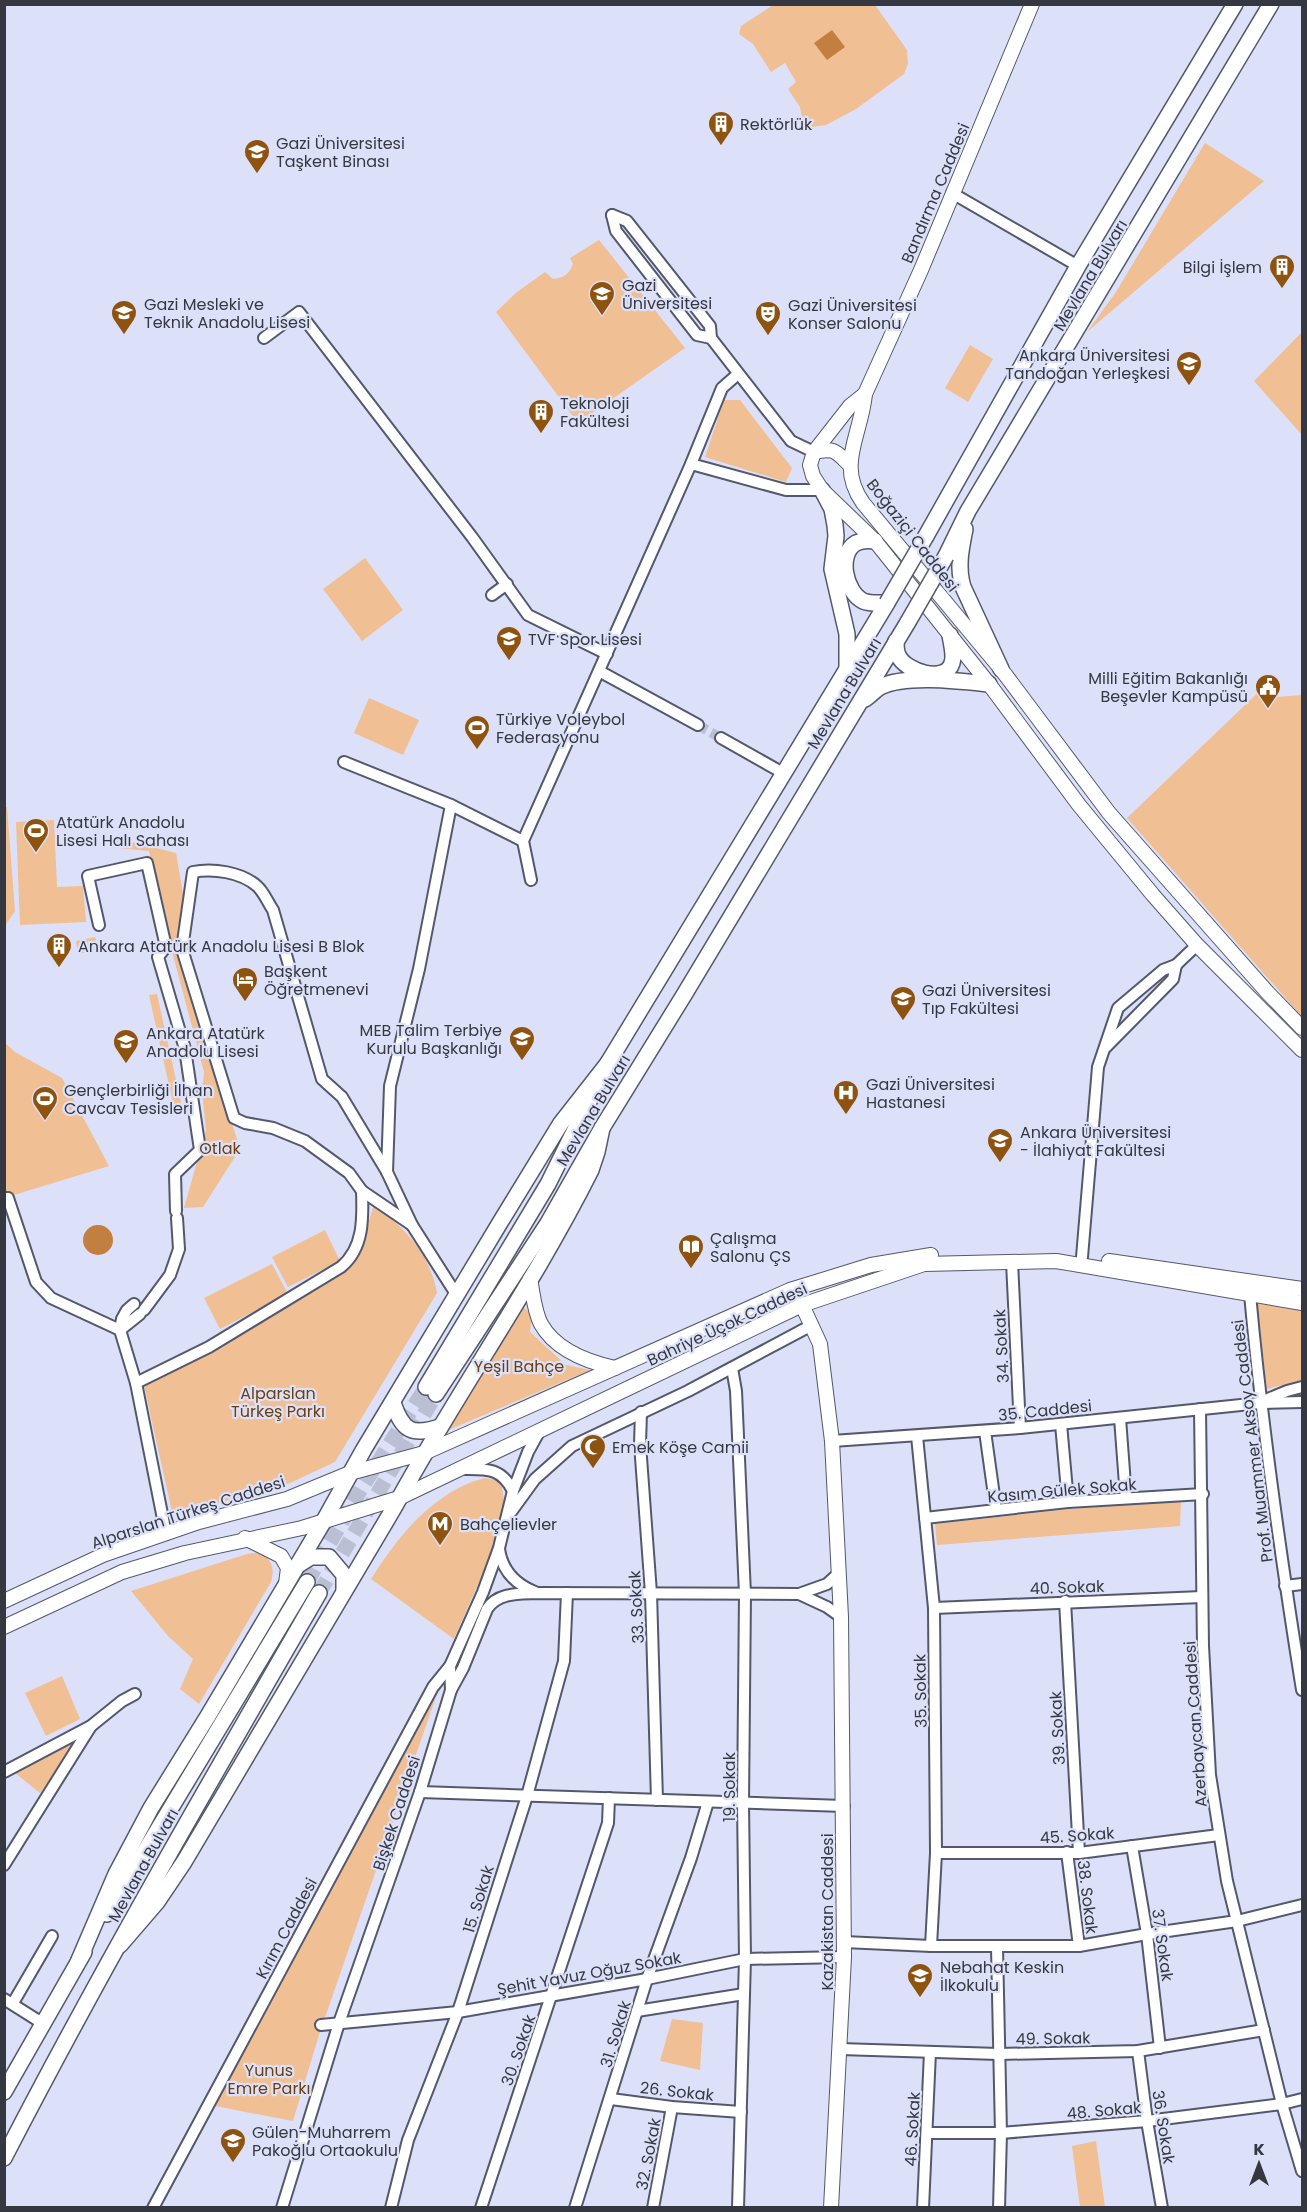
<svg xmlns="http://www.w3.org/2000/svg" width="1307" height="2212" viewBox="0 0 1307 2212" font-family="Poppins,sans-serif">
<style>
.green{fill:#f0bf93}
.water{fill:#c27f3f}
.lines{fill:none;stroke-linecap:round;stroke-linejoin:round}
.minor-tunnel{stroke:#bbbfd4;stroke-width:10;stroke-dasharray:10 5;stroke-linecap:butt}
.highway-tunnel{stroke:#bbbfd4;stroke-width:15;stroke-dasharray:15 8;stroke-linecap:butt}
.minor-casing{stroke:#54586d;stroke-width:14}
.major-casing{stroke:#54586d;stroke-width:16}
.highway-casing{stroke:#54586d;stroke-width:18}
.minor{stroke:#fff;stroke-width:10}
.major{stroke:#fff;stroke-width:14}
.highway{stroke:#fff;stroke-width:15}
.highway-bridge-casing{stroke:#54586d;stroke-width:18;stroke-linecap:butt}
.highway-bridge{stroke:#fff;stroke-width:15}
.labels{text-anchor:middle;stroke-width:4.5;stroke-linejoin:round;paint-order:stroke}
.poi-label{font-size:16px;fill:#363841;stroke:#dce1f9;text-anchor:start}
.street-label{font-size:16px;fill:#363841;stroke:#dce1f9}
.park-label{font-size:16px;fill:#6b3e0c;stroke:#dce1f9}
</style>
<rect width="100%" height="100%" fill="#dce1f9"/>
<!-- green -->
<g class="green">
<path d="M773,5H875L907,50L908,64L904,74L856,109L826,125L804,128L800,107L788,89L796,82L785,63L771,72L753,44L739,34L741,26Z"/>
<path d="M1205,143L1264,181L1087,332L1116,292Z"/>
<path d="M599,240L685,348L578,423L496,312L517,292L545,272L553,279C564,278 569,274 573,264L570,258Z"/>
<path d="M1302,332V435L1254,381Z"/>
<path d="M970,345L993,359L968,402L945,388Z"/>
<path d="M724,400H740L792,468L786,482L705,457Z"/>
<path d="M365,558L403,610L362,641L323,589Z"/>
<path d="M1266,685L1277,697L1302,695V1017L1127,818Z"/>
<path d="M369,698L419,720L403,755L354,733Z"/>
<path d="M5,807H7L15,911L5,926Z"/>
<path d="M54,820L57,887L83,886L86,922L20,925L16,822Z"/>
<path d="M108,836L176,853L185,905L178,949L240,1149L203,1207L184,1208L206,1130L202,1092L204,1072L169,940L149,851L108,847Z"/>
<path d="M95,937L98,950L78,954L76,941Z"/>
<path d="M157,994L182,1107L174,1108L149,995Z"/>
<path d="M4,1042L15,1052L62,1078L109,1166L14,1195L5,1194Z"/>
<path d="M374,1204C404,1228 430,1253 437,1293L335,1462L290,1483L173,1516L144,1386L261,1322L341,1274L360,1253Z"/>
<path d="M325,1230L340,1261L288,1287L272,1257Z"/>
<path d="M272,1264L288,1294L220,1329L204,1298Z"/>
<path d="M518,1302L532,1315L530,1332L566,1365L590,1370L446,1431Z"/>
<path d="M1257,1302L1302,1309V1380L1267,1389Z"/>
<path d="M485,1478L501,1481L505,1507L486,1566L454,1639L371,1579C398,1536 434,1491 485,1478Z"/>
<path d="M1181,1501L1180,1526L937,1545L935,1524L1070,1509Z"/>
<path d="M262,1552C272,1562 275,1568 271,1582L199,1704L180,1689L193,1659L168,1636L131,1591L247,1554Z"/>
<path d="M62,1676L80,1719L46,1736L25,1693Z"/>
<path d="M437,1694L319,2035L293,2121L215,2106Z"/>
<path d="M89,1728L40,1793L10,1769Z"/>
<path d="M672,2019L703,2023L700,2070L660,2061Z"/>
<path d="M1096,2141L1105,2207H1080L1072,2146Z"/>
</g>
<!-- water -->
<g class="water">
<path d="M832,30L845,47L827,60L814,43Z"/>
<circle cx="98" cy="1240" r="15"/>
</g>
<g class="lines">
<!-- minor-tunnel -->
<path class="minor-tunnel" d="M698,725L721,738"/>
<!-- highway-tunnel -->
<g class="highway-tunnel">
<path d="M307,1582L361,1489L426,1387"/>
<path d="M319,1593L436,1394"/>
</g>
<defs>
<g id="minor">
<path d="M952,193L1078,266"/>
<path d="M612,215L627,221L710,326L711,338L791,441L814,452"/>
<path d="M612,215L616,231L697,335L711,338"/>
<path d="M264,338L299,312L472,537L528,615L607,654"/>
<path d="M691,464L786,490H822"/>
<path d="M492,595L507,584"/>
<path d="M599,671L698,725"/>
<path d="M721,738L783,773"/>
<path d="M344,762L451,805L523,841"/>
<path d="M451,805L419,969L390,1086L387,1172L412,1225L456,1294"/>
<path d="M531,880L523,841L691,464L722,388L738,374"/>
<path d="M99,925L88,876L147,863L166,947L158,957L185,1049L200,1150L175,1174L176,1211"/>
<path d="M1106,1047L1173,979L1176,965"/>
<path d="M387,1172L342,1097L322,1079L273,910C268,903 264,892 257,886C241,872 213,868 193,872L182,949L234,1118L245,1123L273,1128L305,1141L349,1173L362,1191L412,1225"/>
<path d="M4,1198H8L36,1282L51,1298L120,1330"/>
<path d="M1082,1257L1098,1067L1118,1008L1163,970L1176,965L1197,945"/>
<path d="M1012,1262L1020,1428"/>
<path d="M1250,1294C1262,1427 1281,1559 1302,1690"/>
<path d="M134,1304L127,1310L122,1319L120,1330L136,1383L166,1534"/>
<path d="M144,1310L170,1275L179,1249L177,1218"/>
<path d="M120,1330L140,1314"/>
<path d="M732,1368L736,1391L745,1594L743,1803L745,1959L738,2208"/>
<path d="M136,1383L209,1347L341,1267C364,1248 363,1218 362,1191"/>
<path d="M1263,1401L1287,1391L1302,1387"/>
<path d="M1200,1409L1203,1646L1210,1775L1227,1881L1282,2104L1302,2171"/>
<path d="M641,1412L640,1444L651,1593L657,1800"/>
<path d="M1120,1418L1126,1498"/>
<path d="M1061,1424L1068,1502"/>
<path d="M985,1431L996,1510"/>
<path d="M917,1436L934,1608L936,1853L931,1946"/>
<path d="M832,1441L1020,1428L1260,1403L1302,1402"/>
<path d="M462,1469C486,1469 501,1467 513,1491"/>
<path d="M511,1512L535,1479L572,1446L688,1391L812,1325"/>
<path d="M925,1518L1068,1502L1203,1494"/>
<path d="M499,1549C502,1570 515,1584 535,1592"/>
<path d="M1285,1586L1302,1584"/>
<path d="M799,1594L827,1607L841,1617"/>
<path d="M1065,1601L1079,1853"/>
<path d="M934,1608L1202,1597"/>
<path d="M451,1690L463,1668L487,1609C498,1592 520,1594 538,1593L799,1594L827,1584L838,1574"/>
<path d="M4,1772L91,1726L122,1701L135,1694"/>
<path d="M420,1792L844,1806"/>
<path d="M1132,1846L1147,1934L1160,2048"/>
<path d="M1067,1852L1079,1946"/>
<path d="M936,1853H1079L1219,1835"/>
<path d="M4,1865L91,1726"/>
<path d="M844,1942L931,1946H1079L1147,1934L1237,1921L1302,1905"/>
<path d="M997,1947L1001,2133L999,2208"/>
<path d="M4,1999L42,2023"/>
<path d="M13,2003L52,1936"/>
<path d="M637,2011L744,1994"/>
<path d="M321,2025L458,2012L647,1979L745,1959L844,1957"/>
<path d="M840,2049L999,2054L1138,2051L1264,2030"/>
<path d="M1138,2051L1147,2121L1162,2208"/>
<path d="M611,2099L672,2107L741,2112"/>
<path d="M928,2133H1001L1147,2121L1282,2104L1302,2099"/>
<path d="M153,2208L433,1687L450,1666"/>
<path d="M282,2208L339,2023L420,1792L451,1690L450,1666L483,1592L499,1548L513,1491L528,1452L539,1432"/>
<path d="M391,2208L408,2140L458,2012L527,1796L564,1661L567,1593"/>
<path d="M481,2208L608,1823L609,1798"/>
<path d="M575,2208L647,1979L691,1858L708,1802"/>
<path d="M653,2208L672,2107"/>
<path d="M923,2208L930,2052"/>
</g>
<g id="major">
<path d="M1032,4L921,270L865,394C861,436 836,465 863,503L1001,669L1109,813L1268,993L1302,1028"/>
<path d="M865,394L850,406L814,452L810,465L813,476L822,490L875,541L989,684L1079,805L1153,895L1197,945L1302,1050"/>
<path d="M814,452C835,447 836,452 850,465"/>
<path d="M1109,1261L1302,1289"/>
<path d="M530,1279C533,1293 534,1311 541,1324C556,1351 588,1362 615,1368"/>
<path d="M797,1299L802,1305L820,1344L832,1441L841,1617L844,1957L831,2208"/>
<path d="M245,1538L281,1556L288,1568L286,1584"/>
<path d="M4,1601L103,1555L199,1522L287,1499L350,1473L424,1453L790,1290L871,1265L931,1255"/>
<path d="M4,1627L122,1572L185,1553L302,1528L399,1498L802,1305L924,1264L1056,1261L1302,1303"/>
</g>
<g id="highway">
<path d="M822,490L832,509L835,525L836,536L832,569L847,634V667"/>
<path d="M965,529C961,549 957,567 963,587L1001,669"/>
<path d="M926,536L1078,266L1235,4"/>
<path d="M946,556L968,511L1271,4"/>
<path d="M896,641C896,645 896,651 898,655C905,672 946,684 952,663C955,655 951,643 950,635"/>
<path d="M865,699C870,696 875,690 880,687C905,674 961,681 989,684"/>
<path d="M426,1387L548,1184L608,1063L887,603C879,603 870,604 863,601C845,592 837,554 856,543C862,540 869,540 875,541"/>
<path d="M436,1394L548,1223L602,1128L684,995L908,622"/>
<path d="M393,1403C403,1431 411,1436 440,1427"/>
<path d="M300,1564L311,1557H329L344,1575V1591"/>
<path d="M107,1914L307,1582"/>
<path d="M120,1945L157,1902L184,1862L395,1506C457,1392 533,1286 591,1170L597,1152L602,1128"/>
<path d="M79,1960L116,1874L151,1808L208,1716L325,1519L364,1449L501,1221L561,1123L608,1063"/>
<path d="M4,2092L84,1952"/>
<path d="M4,2158C103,1966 211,1780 319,1593"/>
</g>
</defs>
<!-- minor casing -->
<use href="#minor" class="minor-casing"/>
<!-- major casing -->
<use href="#major" class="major-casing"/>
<!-- highway casing -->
<use href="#highway" class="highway-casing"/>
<!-- minor -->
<use href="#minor" class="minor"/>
<!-- major -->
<use href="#major" class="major"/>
<!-- highway -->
<use href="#highway" class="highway"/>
<defs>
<g id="highway-bridge">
<path d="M887,603L926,536"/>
<path d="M908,622L946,556"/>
</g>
</defs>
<!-- highway-bridge casing -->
<use href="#highway-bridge" class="highway-bridge-casing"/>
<!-- highway-bridge -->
<use href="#highway-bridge" class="highway-bridge"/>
</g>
<!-- icons -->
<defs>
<symbol id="building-pin" viewBox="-11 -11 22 30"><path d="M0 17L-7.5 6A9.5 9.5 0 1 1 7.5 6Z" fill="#8d530f" stroke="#dce1f9"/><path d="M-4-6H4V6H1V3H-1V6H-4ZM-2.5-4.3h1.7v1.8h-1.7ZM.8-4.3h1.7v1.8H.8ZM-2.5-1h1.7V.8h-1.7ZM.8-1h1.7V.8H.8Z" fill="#fff"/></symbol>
<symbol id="school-pin" viewBox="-11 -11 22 30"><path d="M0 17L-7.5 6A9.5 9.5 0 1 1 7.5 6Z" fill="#8d530f" stroke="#dce1f9"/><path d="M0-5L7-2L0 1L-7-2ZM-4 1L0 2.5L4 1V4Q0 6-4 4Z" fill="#fff"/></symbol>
<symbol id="university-pin" viewBox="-11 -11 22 30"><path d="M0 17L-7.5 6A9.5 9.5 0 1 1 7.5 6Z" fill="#8d530f" stroke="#dce1f9"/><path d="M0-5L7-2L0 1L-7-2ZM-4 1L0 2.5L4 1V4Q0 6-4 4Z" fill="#fff"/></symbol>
<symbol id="theatre-pin" viewBox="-11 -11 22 30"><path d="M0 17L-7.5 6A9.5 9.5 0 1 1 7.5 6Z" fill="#8d530f" stroke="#dce1f9"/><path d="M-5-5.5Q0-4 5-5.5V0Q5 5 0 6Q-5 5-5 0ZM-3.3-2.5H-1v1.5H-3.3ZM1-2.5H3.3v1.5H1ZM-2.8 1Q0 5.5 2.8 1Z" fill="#fff"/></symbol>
<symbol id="civic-pin" viewBox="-11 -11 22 30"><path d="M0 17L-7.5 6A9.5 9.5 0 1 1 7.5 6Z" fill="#8d530f" stroke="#dce1f9"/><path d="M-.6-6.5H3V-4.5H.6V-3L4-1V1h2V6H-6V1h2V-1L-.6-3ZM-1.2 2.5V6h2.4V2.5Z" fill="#fff"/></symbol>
<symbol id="stadium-pin" viewBox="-11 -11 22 30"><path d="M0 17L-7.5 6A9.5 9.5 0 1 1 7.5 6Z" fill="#8d530f" stroke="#dce1f9"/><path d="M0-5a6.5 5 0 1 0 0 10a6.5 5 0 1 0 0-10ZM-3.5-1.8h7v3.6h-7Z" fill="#fff"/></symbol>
<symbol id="hotel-pin" viewBox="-11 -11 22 30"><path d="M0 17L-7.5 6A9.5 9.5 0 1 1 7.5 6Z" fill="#8d530f" stroke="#dce1f9"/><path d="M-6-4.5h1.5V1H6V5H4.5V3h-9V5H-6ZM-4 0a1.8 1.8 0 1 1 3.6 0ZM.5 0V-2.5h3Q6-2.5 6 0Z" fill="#fff"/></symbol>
<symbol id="hospital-pin" viewBox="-11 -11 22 30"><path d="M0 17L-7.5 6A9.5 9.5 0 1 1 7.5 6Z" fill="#8d530f" stroke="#dce1f9"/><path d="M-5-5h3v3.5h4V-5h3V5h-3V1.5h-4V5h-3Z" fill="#fff"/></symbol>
<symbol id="library-pin" viewBox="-11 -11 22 30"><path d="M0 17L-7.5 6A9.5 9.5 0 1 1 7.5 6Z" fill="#8d530f" stroke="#dce1f9"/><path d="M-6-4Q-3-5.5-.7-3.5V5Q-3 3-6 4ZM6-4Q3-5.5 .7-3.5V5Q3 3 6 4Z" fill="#fff"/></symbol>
<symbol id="mosque-pin" viewBox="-11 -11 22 30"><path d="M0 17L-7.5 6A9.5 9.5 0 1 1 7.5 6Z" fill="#8d530f" stroke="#dce1f9"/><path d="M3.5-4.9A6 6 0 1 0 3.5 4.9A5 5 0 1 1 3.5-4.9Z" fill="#fff"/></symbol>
<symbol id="metro-pin" viewBox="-11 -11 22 30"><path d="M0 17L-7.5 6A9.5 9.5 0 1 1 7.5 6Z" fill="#8d530f" stroke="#dce1f9"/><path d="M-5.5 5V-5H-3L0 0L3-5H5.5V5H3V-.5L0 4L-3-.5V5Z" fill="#fff"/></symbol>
</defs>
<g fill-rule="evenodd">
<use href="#building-pin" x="706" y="109" width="30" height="40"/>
<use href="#school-pin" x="242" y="137" width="30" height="40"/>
<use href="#building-pin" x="1267" y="252" width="30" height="40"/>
<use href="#university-pin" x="587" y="279" width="30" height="40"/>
<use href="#school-pin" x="109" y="298" width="30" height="40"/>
<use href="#theatre-pin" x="753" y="299" width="30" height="40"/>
<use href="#university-pin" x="1174" y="349" width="30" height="40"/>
<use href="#building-pin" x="526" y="397" width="30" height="40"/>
<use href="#school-pin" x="494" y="624" width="30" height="40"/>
<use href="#civic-pin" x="1253" y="672" width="30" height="40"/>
<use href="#stadium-pin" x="462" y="713" width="30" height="40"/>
<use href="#stadium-pin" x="21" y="816" width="30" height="40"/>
<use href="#building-pin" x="44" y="931" width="30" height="40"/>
<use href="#hotel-pin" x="230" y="965" width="30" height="40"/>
<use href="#university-pin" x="888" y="984" width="30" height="40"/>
<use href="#school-pin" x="507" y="1024" width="30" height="40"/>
<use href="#school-pin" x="111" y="1027" width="30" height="40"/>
<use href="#hospital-pin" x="831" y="1078" width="30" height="40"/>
<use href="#stadium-pin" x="30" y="1084" width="30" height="40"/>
<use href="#university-pin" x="985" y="1126" width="30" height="40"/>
<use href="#library-pin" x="676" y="1232" width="30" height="40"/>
<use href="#mosque-pin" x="578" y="1432" width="30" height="40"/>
<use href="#metro-pin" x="425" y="1509" width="30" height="40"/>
<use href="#school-pin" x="905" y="1961" width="30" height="40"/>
<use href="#school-pin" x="218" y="2126" width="30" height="40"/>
</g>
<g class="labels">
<!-- poi labels -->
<g class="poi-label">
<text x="740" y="130">Rektörlük</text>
<text x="276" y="149">Gazi Üniversitesi<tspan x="276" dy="18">Taşkent Binası</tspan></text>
<text x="1262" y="273" text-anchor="end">Bilgi İşlem</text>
<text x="622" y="291">Gazi<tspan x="622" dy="18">Üniversitesi</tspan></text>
<text x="144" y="310">Gazi Mesleki ve<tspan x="144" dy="18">Teknik Anadolu Lisesi</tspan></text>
<text x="788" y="311">Gazi Üniversitesi<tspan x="788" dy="18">Konser Salonu</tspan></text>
<text x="1170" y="361" text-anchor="end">Ankara Üniversitesi<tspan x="1170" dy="18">Tandoğan Yerleşkesi</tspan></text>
<text x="560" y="409">Teknoloji<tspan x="560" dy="18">Fakültesi</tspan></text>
<text x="528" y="645">TVF Spor Lisesi</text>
<text x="1248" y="684" text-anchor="end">Milli Eğitim Bakanlığı<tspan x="1248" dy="18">Beşevler Kampüsü</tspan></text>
<text x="496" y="725">Türkiye Voleybol<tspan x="496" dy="18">Federasyonu</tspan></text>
<text x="56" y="828">Atatürk Anadolu<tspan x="56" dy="18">Lisesi Halı Sahası</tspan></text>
<text x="78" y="952">Ankara Atatürk Anadolu Lisesi B Blok</text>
<text x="264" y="977">Başkent<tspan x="264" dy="18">Öğretmenevi</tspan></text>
<text x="922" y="996">Gazi Üniversitesi<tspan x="922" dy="18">Tıp Fakültesi</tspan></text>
<text x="502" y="1036" text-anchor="end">MEB Talim Terbiye<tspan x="502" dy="18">Kurulu Başkanlığı</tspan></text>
<text x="146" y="1039">Ankara Atatürk<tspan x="146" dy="18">Anadolu Lisesi</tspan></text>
<text x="866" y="1090">Gazi Üniversitesi<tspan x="866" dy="18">Hastanesi</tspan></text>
<text x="64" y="1096">Gençlerbirliği İlhan<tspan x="64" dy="18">Cavcav Tesisleri</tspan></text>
<text x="1020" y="1138">Ankara Üniversitesi<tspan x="1020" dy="18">- İlahiyat Fakültesi</tspan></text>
<text x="710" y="1244">Çalışma<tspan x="710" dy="18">Salonu ÇS</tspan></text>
<text x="612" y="1453">Emek Köşe Camii</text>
<text x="460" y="1530">Bahçelievler</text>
<text x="940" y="1973">Nebahat Keskin<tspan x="940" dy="18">İlkokulu</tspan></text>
<text x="252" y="2138">Gülen-Muharrem<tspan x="252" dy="18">Pakoğlu Ortaokulu</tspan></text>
</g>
<!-- street labels -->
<g class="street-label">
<text transform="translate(935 193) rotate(-67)" y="6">Bandırma Caddesi</text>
<text transform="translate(1090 275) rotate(-59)" y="6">Mevlana Bulvarı</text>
<text transform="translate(913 535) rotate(52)" y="6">Boğaziçi Caddesi</text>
<text transform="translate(844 693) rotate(-59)" y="6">Mevlana Bulvarı</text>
<text transform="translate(593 1110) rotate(-59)" y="6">Mevlana Bulvarı</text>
<text transform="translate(727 1324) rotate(-25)" y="6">Bahriye Üçok Caddesi</text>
<text transform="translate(1001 1346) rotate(-93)" y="6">34. Sokak</text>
<text transform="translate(1045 1410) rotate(-6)" y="6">35. Caddesi</text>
<text transform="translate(1252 1441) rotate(-97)" y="6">Prof. Muammer Aksoy Caddesi</text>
<text transform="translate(1062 1490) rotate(-5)" y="6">Kasım Gülek Sokak</text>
<text transform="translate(188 1512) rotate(-18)" y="6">Alparslan Türkeş Caddesi</text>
<text transform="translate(1067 1587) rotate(-2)" y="6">40. Sokak</text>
<text transform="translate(636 1607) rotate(-93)" y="6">33. Sokak</text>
<text transform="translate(920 1691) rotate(-91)" y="6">35. Sokak</text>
<text transform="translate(1195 1724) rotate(-94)" y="6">Azerbaycan Caddesi</text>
<text transform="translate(1057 1728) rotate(-93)" y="6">39. Sokak</text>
<text transform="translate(729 1787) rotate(-90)" y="6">19. Sokak</text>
<text transform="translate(396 1813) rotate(-72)" y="6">Bişkek Caddesi</text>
<text transform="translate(1077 1835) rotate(-4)" y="6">45. Sokak</text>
<text transform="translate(143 1865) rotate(-61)" y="6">Mevlana Bulvarı</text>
<text transform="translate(1088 1897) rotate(83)" y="6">38. Sokak</text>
<text transform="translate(478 1899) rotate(-73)" y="6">15. Sokak</text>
<text transform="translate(827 1912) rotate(-90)" y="6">Kazakistan Caddesi</text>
<text transform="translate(286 1928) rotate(-62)" y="6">Kırım Caddesi</text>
<text transform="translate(1163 1945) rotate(82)" y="6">37. Sokak</text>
<text transform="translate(589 1973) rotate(-10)" y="6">Şehit Yavuz Oğuz Sokak</text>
<text transform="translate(615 2034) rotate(-73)" y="6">31. Sokak</text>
<text transform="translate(1053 2038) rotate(-1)" y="6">49. Sokak</text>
<text transform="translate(518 2050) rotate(-71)" y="6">30. Sokak</text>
<text transform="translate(677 2091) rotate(6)" y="6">26. Sokak</text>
<text transform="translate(1104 2110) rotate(-5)" y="6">48. Sokak</text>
<text transform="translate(1164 2127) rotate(81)" y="6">36. Sokak</text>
<text transform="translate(912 2129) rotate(-87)" y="6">46. Sokak</text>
<text transform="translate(648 2154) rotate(-79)" y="6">32. Sokak</text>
</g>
<!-- park labels -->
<g class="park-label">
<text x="220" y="1154">Otlak</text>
<text x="519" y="1372">Yeşil Bahçe</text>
<text x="278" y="1399">Alparslan<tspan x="278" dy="18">Türkeş Parkı</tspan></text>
<text x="269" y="2076">Yunus<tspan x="269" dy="18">Emre Parkı</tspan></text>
</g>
</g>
<!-- border -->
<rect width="1307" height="2212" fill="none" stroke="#363841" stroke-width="12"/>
<!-- north arrow -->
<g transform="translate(1259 2164)" stroke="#dce1f9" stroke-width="4.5" paint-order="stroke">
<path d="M0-4.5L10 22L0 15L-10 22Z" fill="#363841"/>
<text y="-9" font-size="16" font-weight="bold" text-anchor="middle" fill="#363841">K</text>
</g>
</svg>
